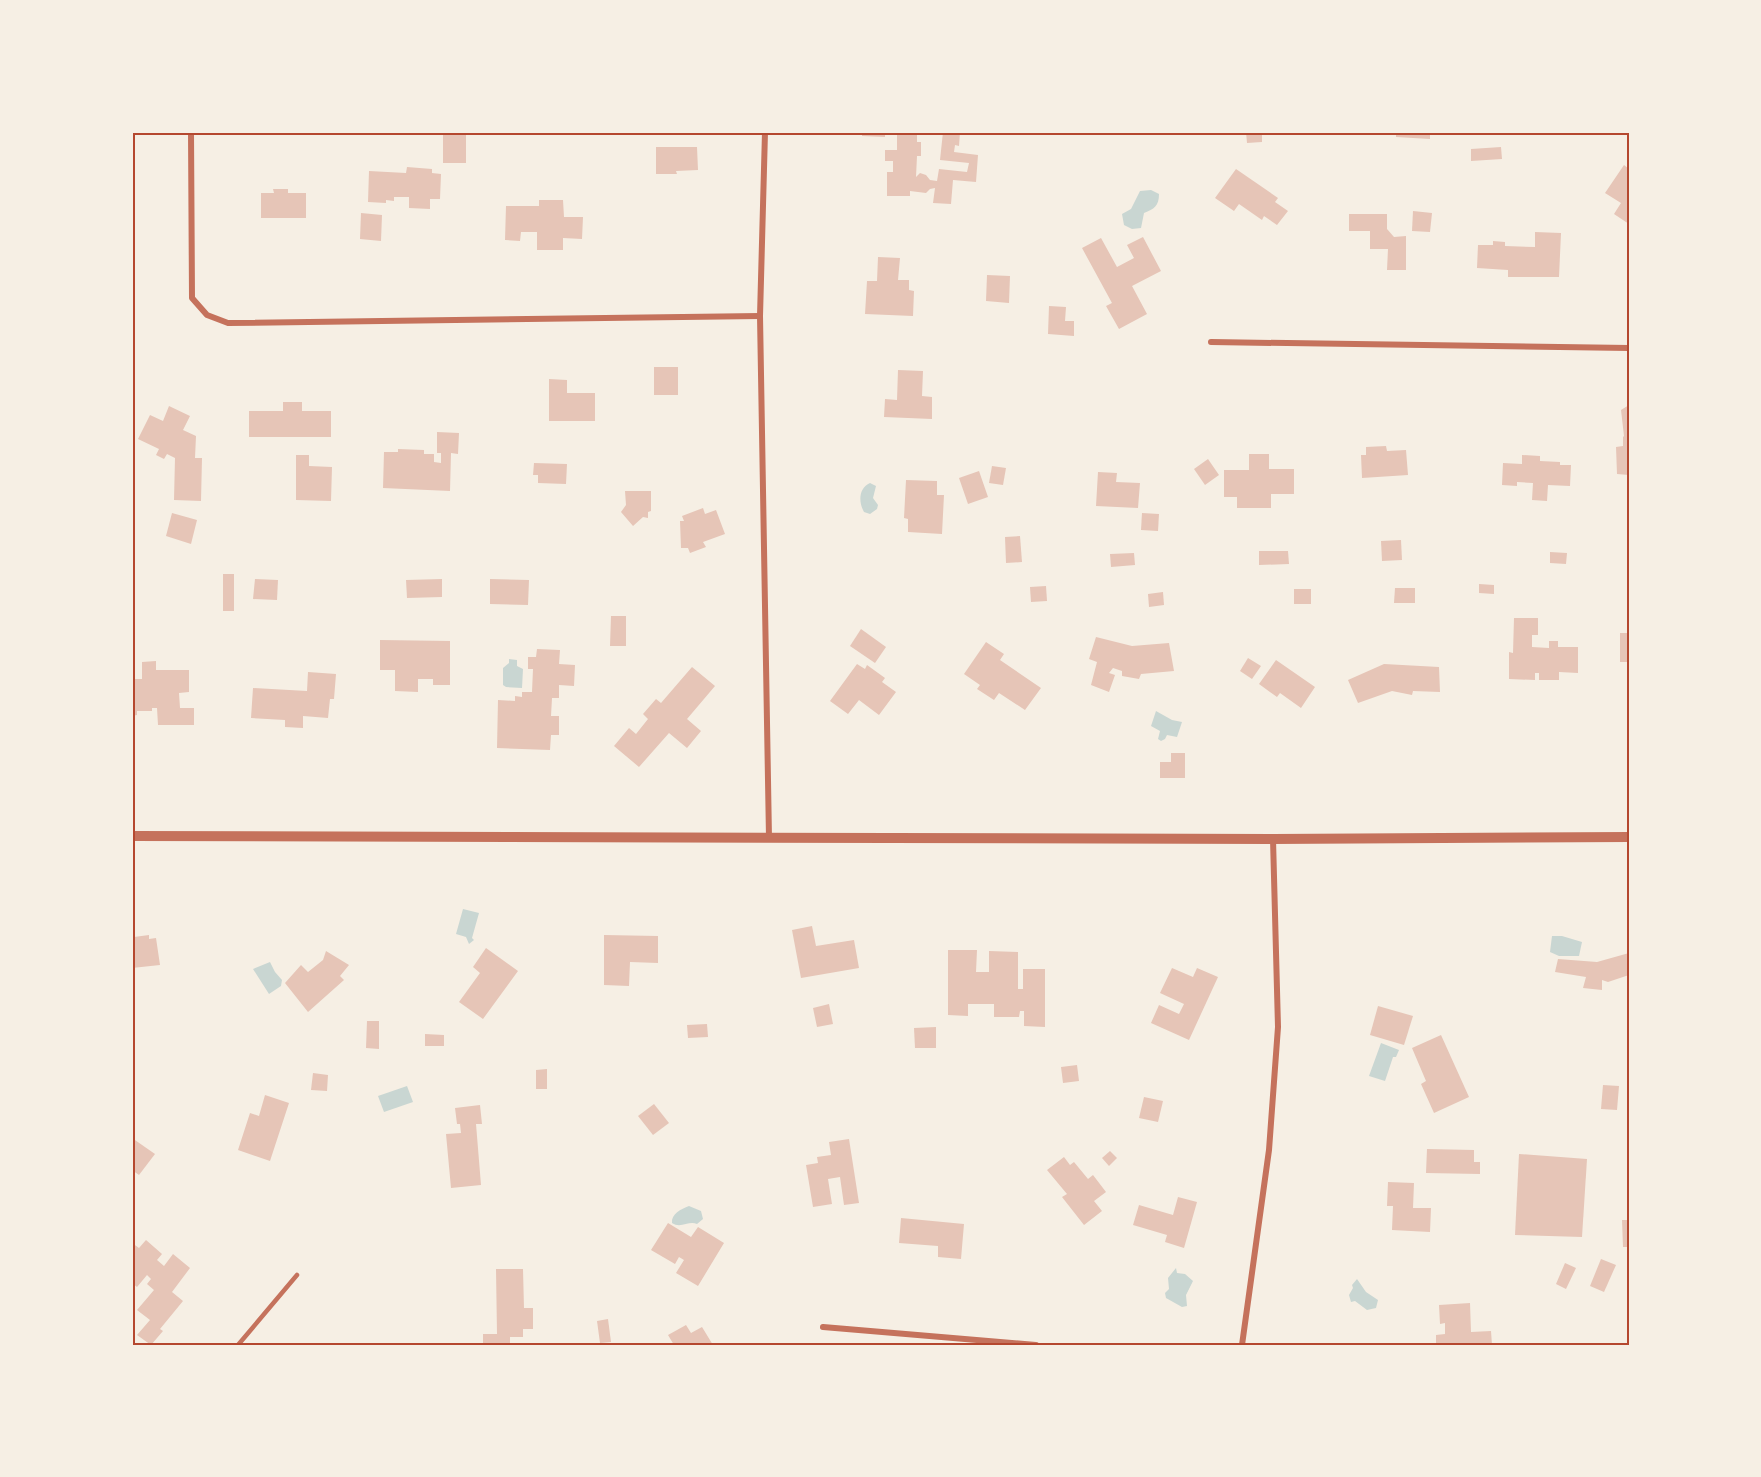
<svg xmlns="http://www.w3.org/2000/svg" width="1761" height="1477" viewBox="0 0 1761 1477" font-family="'PT Serif',serif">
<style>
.water{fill:#c9d6d2}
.building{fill:#e6c5b7}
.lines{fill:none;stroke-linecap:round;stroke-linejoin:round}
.service{stroke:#c5725c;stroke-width:4.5}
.minor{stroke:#c5725c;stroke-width:6}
.tertiary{stroke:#c5725c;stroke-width:10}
.neatline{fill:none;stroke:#b5482f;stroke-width:2}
</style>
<rect width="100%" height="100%" fill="#f6efe4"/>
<!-- water -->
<g class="water">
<path d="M1151,190L1159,194C1159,206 1154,209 1144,213L1141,228L1132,229L1124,225L1122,214L1131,209L1140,191Z"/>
<path d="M870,483L876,486L873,498L878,505L877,509L870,514L864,512C858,501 859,488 870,483Z"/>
<path d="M509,659L517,660V666L523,669L522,688L506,687L503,685V668L509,663Z"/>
<path d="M1156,711L1172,720L1182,722L1177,737L1167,735L1165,739L1161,741L1158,739L1160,731L1151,726Z"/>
<path d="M463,909L479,913L472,938L474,940L469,944L466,937L456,934Z"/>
<path d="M1552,936H1562L1582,942L1579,956H1559L1550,952Z"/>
<path d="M270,962L275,972L282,980L281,986L269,994L253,969Z"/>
<path d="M1381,1043L1399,1050L1396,1057H1393L1385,1081L1369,1076Z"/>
<path d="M407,1086L413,1102L384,1112L378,1096Z"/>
<path d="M689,1206L701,1211L703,1219L697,1224C689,1220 681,1229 672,1223C671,1214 681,1209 689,1206Z"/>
<path d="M1176,1268L1177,1273L1185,1274L1193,1281L1186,1295L1187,1306L1182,1307L1166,1298L1165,1293L1169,1289L1168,1278Z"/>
<path d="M1357,1279L1366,1292L1378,1300L1376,1308L1367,1310L1355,1301L1351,1302L1349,1295L1353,1288L1352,1285Z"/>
</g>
<!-- building -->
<g class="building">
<rect x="443" y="132" width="23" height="31"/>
<path d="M862,132H885V137L862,136Z"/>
<path d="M897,132H917V142H921V156H917L916,177L920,173L926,175L930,180L937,181L939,169L967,172L969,163L940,160L943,132H960L959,146L955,145L954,152L978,155L976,182L953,180L951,204L933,203L935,188L930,189L926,193L910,191V196H887V172H893V161H885V150H897Z"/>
<path d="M1246,132H1262V142L1247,143Z"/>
<path d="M1396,132H1430V139L1396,137Z"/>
<path d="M656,147H697L698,170L676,171L677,174H656Z"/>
<path d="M1501,147L1502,159L1471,161V149Z"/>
<path d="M1624,165L1629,169V224L1614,214L1621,203L1605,193Z"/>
<path d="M407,167L432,169V173L441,174L440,199H430V209L409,208V197H394V201L386,200V203L368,202L369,171L406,173Z"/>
<path d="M1236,169L1278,198L1275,202L1288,211L1277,225L1264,216L1262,220L1239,204L1234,211L1215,198Z"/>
<path d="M273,189H288V193H306V218H261V193H274Z"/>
<path d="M539,200H563L564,217H583L582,239L563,238V250H537V232H521L520,241L505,240L506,206H539Z"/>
<path d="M1413,211L1432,213L1430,232L1412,231Z"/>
<path d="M361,213L382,215L381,241L360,239Z"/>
<path d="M1349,214H1387V229L1394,237L1406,236V270H1387L1388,249H1370V231H1349Z"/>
<path d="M1535,232L1561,233L1559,277H1508V270L1477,268L1478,245H1493V241L1505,242V246L1535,247Z"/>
<path d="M1143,237L1161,271L1132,286L1147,314L1119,329L1106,306L1112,303L1082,248L1101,238L1117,267L1134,258L1127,245Z"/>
<path d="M878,257L900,258L898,280H909V290L914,291L913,316L865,314L867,281H877Z"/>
<path d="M987,275L1010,276L1009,303L986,301Z"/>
<path d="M1049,306L1066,307L1065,321H1074V336L1048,334Z"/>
<rect x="654" y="367" width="24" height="28"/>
<path d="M898,370L923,371L922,396L932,397V419L884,417L885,399L897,400Z"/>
<path d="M549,379L567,380V393H595V421H549Z"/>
<path d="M283,402H302V411H331V437H249V411H283Z"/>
<path d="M1629,405V475L1617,474L1616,447L1623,446V437L1624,436L1621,410Z"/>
<path d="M169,406L190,416L183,430L196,436L195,458H202L201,501L174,500L175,458L167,454L164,459L156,455L159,449L138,439L150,415L163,421Z"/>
<path d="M437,432L459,433L458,454L451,453L450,491L383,488L384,452H398V449L424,450V454H434V462L441,463V453H437Z"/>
<path d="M1386,446L1387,451L1406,450L1408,475L1362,478L1361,455H1366V447Z"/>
<path d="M1249,454H1269V469H1294V494H1271V508H1237V497H1224V470H1249Z"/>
<path d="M296,455H309V466L332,467L331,501L296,500Z"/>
<path d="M1522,455L1540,456V461L1560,462V465H1571L1570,486L1548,485L1547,501L1532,500L1533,483L1517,482V486L1502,485L1503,463L1522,464Z"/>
<path d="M1208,459L1219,475L1205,485L1194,469Z"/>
<path d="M534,463L567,464L566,484L538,483V475H533Z"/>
<path d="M992,466L1006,468L1003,485L989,483Z"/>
<path d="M979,471L988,497L968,504L959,478Z"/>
<path d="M1098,472L1117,473L1116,482L1140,483L1138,508L1096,506Z"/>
<path d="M906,480L937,481V495H944L942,534L908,532V519L904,518Z"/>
<path d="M625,491H651V511L648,512V518L643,517L633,526L621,512L626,505Z"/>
<path d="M703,508L705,514L716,510L725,534L703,542L706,547L690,553L688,548H681L680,521H684L682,516Z"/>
<path d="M172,513L197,520L191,544L166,536Z"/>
<path d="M1142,513L1159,514L1158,531L1141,530Z"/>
<path d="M1020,536L1022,562L1006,563L1005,537Z"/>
<path d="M1401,540L1402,560L1382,561L1381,541Z"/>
<path d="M1259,551H1288L1289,564L1259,565Z"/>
<path d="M1550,552L1567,553L1566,564L1550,563Z"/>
<path d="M1134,553L1135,565L1111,567L1110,554Z"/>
<rect x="223" y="574" width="11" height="37"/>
<path d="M255,579L278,580L277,600L253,599Z"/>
<path d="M442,579V597L407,598L406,580Z"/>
<path d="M490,579L529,580L528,605L490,604Z"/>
<path d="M1479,584L1494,585V594L1479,593Z"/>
<path d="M1046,586L1047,601L1031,602L1030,587Z"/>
<path d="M1395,588H1415V603H1394Z"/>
<rect x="1294" y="589" width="17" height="15"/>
<path d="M1163,592L1164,605L1149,607L1148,594Z"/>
<path d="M611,616H626V646H610Z"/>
<path d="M1514,618H1538V635H1532V647L1549,648V641H1558V647H1578V673L1559,672V680H1539V673H1535V680L1509,679V652L1513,653Z"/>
<path d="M861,629L886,647L875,663L850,646Z"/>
<rect x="1620" y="633" width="9" height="29"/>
<path d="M1096,637L1132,646L1169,643L1174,671L1141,674L1139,679L1122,676V671L1113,668L1109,673L1115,675L1109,692L1091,685L1097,662L1089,659Z"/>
<path d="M380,640L450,641V685H433V679H418V692L395,691V670H380Z"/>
<path d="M986,642L1004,654L1000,660L1041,688L1025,710L999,693L994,700L977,689L980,685L964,674Z"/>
<path d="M537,649L560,650L559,664L575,665L574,686L559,685V698H552L551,716H559V735H551L550,750L497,748L498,700L515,701V696L522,697V692H532L533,669H528V657H536Z"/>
<path d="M1248,658L1261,666L1252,679L1240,671Z"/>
<path d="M1276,660L1315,687L1301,708L1280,693L1277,697L1259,684Z"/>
<path d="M156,661V670H189V692L179,693L180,708H194V725H158L157,708H152V711H137V715L132,716V679H142V662Z"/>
<path d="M857,664L865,669L867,665L885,678L882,682L896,692L879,715L859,700L848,714L830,701Z"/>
<path d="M1384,664L1439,667L1440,692L1413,691L1412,695L1392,691L1358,703L1348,680Z"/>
<path d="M692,667L715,686L687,719L701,731L687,748L669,733L639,767L614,746L629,728L636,734L648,719L643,714L656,699L661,703Z"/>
<path d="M308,672L336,674L334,699H330L328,718L303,716V728L285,727V720L251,718L253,688L307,691Z"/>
<path d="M1171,753H1185V778H1160V762H1171Z"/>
<path d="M812,926L816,946L854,940L859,968L801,978L792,930Z"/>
<path d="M149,935V939L156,938L160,965L132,968V941L135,940L134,937Z"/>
<path d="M604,935L658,936V963L630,962L629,986L604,985Z"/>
<path d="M486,948L518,971L483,1019L459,1002L480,973L473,967Z"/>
<path d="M948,950H977L976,972H989V951L1018,952V989H1023V969H1045V1027L1024,1026V1011H1020L1019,1017H994V1004H968V1016L948,1015Z"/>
<path d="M326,951L349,965L340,976L344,980L308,1012L285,983L301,965L308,972L323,960Z"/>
<path d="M1629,953V975L1608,982L1602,980V990L1583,988L1586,977L1555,972L1558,959L1597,962Z"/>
<path d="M1172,968L1193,977L1197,968L1218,977L1189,1040L1151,1023L1159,1005L1179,1014L1184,1004L1160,993Z"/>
<path d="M829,1004L833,1024L817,1027L813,1008Z"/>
<path d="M1378,1006L1413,1016L1404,1045L1370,1035Z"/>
<path d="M367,1021H379V1049L366,1048Z"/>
<path d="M707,1024L708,1037L688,1038L687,1025Z"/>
<path d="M936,1027V1048H915L914,1028Z"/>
<path d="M425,1034L444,1035V1046H425Z"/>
<path d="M1441,1035L1469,1097L1434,1113L1421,1084L1426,1081L1412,1048Z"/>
<path d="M1077,1065L1079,1081L1063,1083L1061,1067Z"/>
<path d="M547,1069V1089H536V1070Z"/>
<path d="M313,1073L328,1075L327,1091L311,1090Z"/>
<path d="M1603,1085L1619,1086L1617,1110L1601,1109Z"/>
<path d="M265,1095L289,1103L270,1161L238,1150L250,1113L259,1116Z"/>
<path d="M1144,1097L1163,1101L1158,1122L1139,1118Z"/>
<path d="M654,1104L669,1123L653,1135L638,1116Z"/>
<path d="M480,1105L482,1124H476L481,1185L451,1188L446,1134L461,1133L460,1124H457L455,1108Z"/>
<path d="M132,1138L155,1154L139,1175L132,1170Z"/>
<path d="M849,1139L859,1203L844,1205L840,1177L828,1179L832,1204L813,1207L806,1165L818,1163L817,1157L831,1155L829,1142Z"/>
<path d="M1427,1149L1474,1150V1162H1480V1174L1426,1173Z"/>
<path d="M1110,1151L1117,1158L1109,1166L1102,1158Z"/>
<path d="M1519,1154L1587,1159L1582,1237L1515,1235Z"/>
<path d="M1064,1157L1070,1165L1074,1162L1088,1179L1093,1175L1106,1192L1094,1201L1102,1211L1084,1225L1062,1197L1067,1194L1047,1170Z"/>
<path d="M1388,1182L1414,1183L1413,1208H1431L1430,1232L1392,1230L1393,1206H1387Z"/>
<path d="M1178,1197L1197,1202L1184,1248L1165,1242L1167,1235L1133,1225L1139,1205L1173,1215Z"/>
<path d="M901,1218L964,1224L961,1259L938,1257V1246L899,1243Z"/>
<path d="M1622,1220H1629V1247H1623Z"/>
<path d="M668,1223L691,1237L698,1227L724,1243L698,1286L676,1273L684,1260L679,1257L675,1264L651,1250Z"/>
<path d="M146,1240L162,1254L157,1260L164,1266L173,1254L190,1268L172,1292L183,1301L160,1329L163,1331L151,1345L137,1335L150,1320L137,1310L154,1290L147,1284L151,1279L147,1275L137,1287L132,1283V1243L139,1248Z"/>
<path d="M1601,1259L1616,1265L1604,1292L1590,1286Z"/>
<path d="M1565,1263L1576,1268L1566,1289L1556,1284Z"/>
<path d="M496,1269H523L524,1308H533V1329H523V1337H510V1345H483V1334H497Z"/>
<path d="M1470,1303L1471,1332L1491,1331L1492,1345H1436V1335L1445,1334V1323L1440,1324L1439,1305Z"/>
<path d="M608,1319L611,1342L600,1343L597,1321Z"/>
<path d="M686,1325L691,1333L702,1327L713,1345H674L668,1335Z"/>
</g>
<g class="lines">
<!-- service -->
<path class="service" d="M238,1345L297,1275"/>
<!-- minor -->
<g class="minor">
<path d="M191,132L192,298L207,315L228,323L760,316"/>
<path d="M765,132L760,316L769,838"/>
<path d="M1211,342L1629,348"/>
<path d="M823,1327L1036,1345"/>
<path d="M1242,1345L1269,1150L1278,1027L1273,839"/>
</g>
<!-- tertiary -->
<path class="tertiary" d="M132,836L1273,839L1629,837"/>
</g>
<!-- border -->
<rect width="1761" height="1477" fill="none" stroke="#f6efe4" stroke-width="267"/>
<rect x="134" y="134" width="1494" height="1210" class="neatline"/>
</svg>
